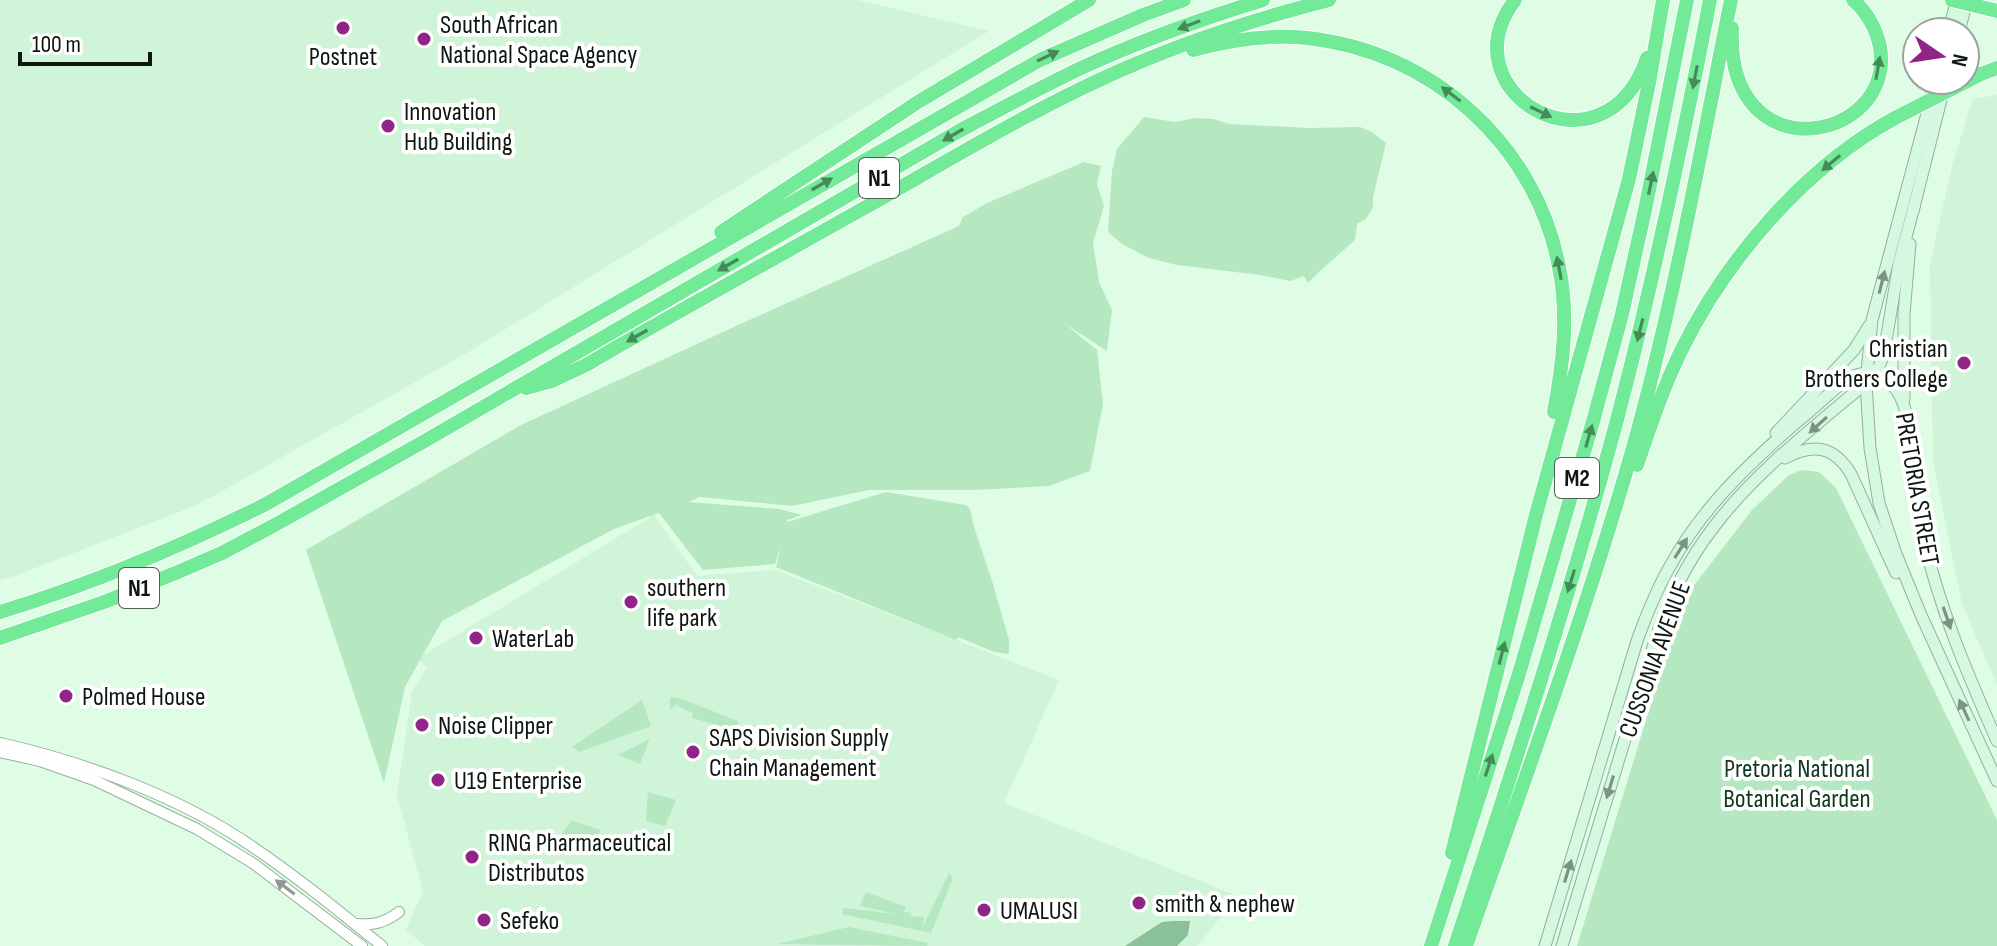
<svg xmlns="http://www.w3.org/2000/svg" width="1997" height="946" viewBox="0 0 1997 946" font-family="'Sofia Sans Condensed',sans-serif">
<style>
.built{fill:#d0f4d8}
.green{fill:#b5e7c1}
.water{fill:#8ac198}
.lines{fill:none;stroke-linecap:round;stroke-linejoin:round}
.tertiary-casing{stroke:#94b09a;stroke-width:12}
.secondary-casing{stroke:#94b09a;stroke-width:13}
.motorway-casing{stroke:#fff;stroke-width:16}
.tertiary{stroke:#fff;stroke-width:10}
.secondary{stroke:#d5f9e0;stroke-width:11}
.motorway{stroke:#73ea98;stroke-width:14}
.motorway-bridge-casing{stroke:#fff;stroke-width:16;stroke-linecap:butt}
.motorway-bridge{stroke:#73ea98;stroke-width:14}
.oneway{fill:#458b5a}
.oneway2{fill:#7b9382}
.oneway3{fill:#929793}
.poi-dot{fill:#912487;stroke:#fff;stroke-width:3}
.labels{text-anchor:middle;stroke-width:8;stroke-linejoin:round;paint-order:stroke}
.shield{fill:#fff;stroke:#565d57;stroke-width:2}
.shield-label{font-size:24px;font-weight:bold;fill:#0d170f}
.poi-label{font-size:26px;fill:#0d170f;stroke:#fff;text-anchor:start}
.street-label{font-size:26px;fill:#0d170f;stroke:#fff}
.park-label{font-size:26px;fill:#0f391e;stroke:#fff}
</style>
<rect width="100%" height="100%" fill="#dffce5"/>
<!-- built -->
<g class="built">
<path d="M0,0H857L989,31L470,351L217,494L194,506L15,576L0,580Z"/>
<path d="M1997,95V685L1962,604L1933,461L1930,264L1953,163L1973,99Z"/>
<path d="M654,515L697,576L775,570L1059,680L1004,803L1238,896L1197,946H425L406,930L423,891L397,795L412,691L427,667L417,659Z"/>
</g>
<!-- green -->
<g class="green">
<path d="M1144,117L1175,122L1195,118L1213,119L1229,124L1309,128L1360,127L1372,132L1386,143L1373,197V207L1366,219L1357,224L1355,240L1320,271L1308,283L1304,276L1290,281L1260,275L1177,265L1149,258L1122,244L1108,232L1112,171L1117,149Z"/>
<path d="M1084,162L1101,166L1097,184L1104,206L1093,243L1099,282L1112,310L1107,351L1064,323L1097,350L1103,404L1090,471L1049,486L973,490H869L792,506L700,497L688,502L779,509L802,515L787,520V522L886,492L966,505L970,509L974,527L993,584L1009,640V654L994,652L958,637L956,640L776,567L782,542L775,564L703,570L659,513L614,529L442,621L405,687L384,783L306,550L521,425L747,321L959,226L963,217L987,203Z"/>
<path d="M1802,470L1819,472L1836,488L1997,820V946H1577L1669,645L1692,588L1752,510L1789,475Z"/>
<path d="M670,697L682,699L738,721V731L692,718L693,713L676,705L670,710Z"/>
<path d="M642,700L651,726L579,752L572,747Z"/>
<path d="M650,739L640,764L618,755Z"/>
<path d="M648,792L676,800L665,826L646,821Z"/>
<path d="M572,821L601,830L591,847L554,844Z"/>
<path d="M949,873L953,878L931,933L842,914L844,908L896,914L860,906L866,892L906,907L904,912L911,913L910,916L924,917L923,927Z"/>
<path d="M849,927L928,943L927,946L777,944Z"/>
</g>
<!-- water -->
<path class="water" d="M1173,921H1190L1188,935L1177,946H1125L1162,922Z"/>
<g class="lines">
<defs>
<g id="tertiary">
<path d="M0,743C84,762 178,796 250,845C296,876 339,911 382,946"/>
<path d="M0,752L40,761L94,780L197,829L254,864L362,946"/>
<path d="M357,924C375,925 384,923 399,912"/>
</g>
<g id="secondary">
<path d="M1948,32L1957,0"/>
<path d="M1959,32L1967,0"/>
<path d="M1936,80L1872,320L1866,383L1870,448L1879,503L1896,554L1921,615L1997,781"/>
<path d="M1913,211L1946,80"/>
<path d="M1904,399V314L1910,244"/>
<path d="M1776,433L1854,350L1869,326"/>
<path d="M1785,458C1814,443 1834,446 1851,474L1896,573"/>
<path d="M1545,946L1637,641C1646,616 1656,591 1669,568C1701,509 1748,464 1798,421C1816,407 1831,391 1850,377C1870,370 1884,371 1897,391C1911,411 1908,444 1911,468C1914,492 1919,516 1924,540C1940,610 1968,675 1997,741"/>
<path d="M1562,946L1654,644C1667,602 1686,563 1713,528C1753,474 1815,426 1866,383L1879,367L1884,353L1899,263L1914,207"/>
</g>
<g id="motorway">
<path d="M1515,0C1444,94 1604,184 1647,58"/>
<path d="M1732,28C1725,175 1896,143 1880,47C1876,28 1868,13 1853,0"/>
<path d="M1193,50C1230,40 1269,34 1307,38C1431,51 1536,144 1559,267C1569,316 1563,364 1554,412"/>
<path d="M1981,74L1997,68"/>
<path d="M721,232L918,102L1089,0"/>
<path d="M526,388L552,381L586,365C678,311 772,260 866,207C953,158 1041,104 1133,65C1196,38 1263,17 1329,0"/>
<path d="M1637,465C1650,427 1663,388 1681,351C1726,259 1805,167 1895,118"/>
<path d="M0,612C92,584 180,547 266,504L1040,60L1143,15L1184,0"/>
<path d="M0,638L107,601L178,572L222,553L273,526L423,442L959,131C998,110 1038,89 1079,69C1137,42 1201,19 1263,0"/>
<path d="M1452,853L1537,511L1629,179L1649,83L1663,0"/>
<path d="M1431,946L1518,677L1594,418L1622,314L1645,210L1687,0"/>
<path d="M1455,946C1511,775 1567,605 1614,431C1652,289 1682,145 1710,0"/>
<path d="M1466,946C1524,781 1585,616 1633,448C1674,301 1701,150 1731,0"/>
</g>
</defs>
<!-- tertiary casing -->
<use href="#tertiary" class="tertiary-casing"/>
<!-- secondary casing -->
<use href="#secondary" class="secondary-casing"/>
<!-- motorway casing -->
<use href="#motorway" class="motorway-casing"/>
<!-- tertiary -->
<use href="#tertiary" class="tertiary"/>
<!-- secondary -->
<use href="#secondary" class="secondary"/>
<!-- motorway -->
<use href="#motorway" class="motorway"/>
<defs>
<g id="motorway-bridge">
<path d="M1952,0L1997,11"/>
<path d="M1895,118L1981,74"/>
</g>
</defs>
<!-- motorway-bridge casing -->
<use href="#motorway-bridge" class="motorway-bridge-casing"/>
<!-- motorway-bridge -->
<use href="#motorway-bridge" class="motorway-bridge"/>
</g>
<!-- one-way arrows -->
<defs><path id="oneway-solid" d="M-6-.8H1V-3.2L6.5 0L1 3.2V.8H-6Z" transform="scale(2)"/></defs>
<g class="oneway">
<use href="#oneway-solid" transform="translate(1189 25) rotate(159)"/>
<use href="#oneway-solid" transform="translate(1048 56) rotate(-25)"/>
<use href="#oneway-solid" transform="translate(1878 68) rotate(-80)"/>
<use href="#oneway-solid" transform="translate(1695 77) rotate(101)"/>
<use href="#oneway-solid" transform="translate(1451 94) rotate(-143)"/>
<use href="#oneway-solid" transform="translate(1541 112) rotate(26)"/>
<use href="#oneway-solid" transform="translate(953 135) rotate(150)"/>
<use href="#oneway-solid" transform="translate(1831 163) rotate(140)"/>
<use href="#oneway-solid" transform="translate(1651 183) rotate(-78)"/>
<use href="#oneway-solid" transform="translate(822 184) rotate(-30)"/>
<use href="#oneway-solid" transform="translate(728 265) rotate(150)"/>
<use href="#oneway-solid" transform="translate(1559 268) rotate(-101)"/>
<use href="#oneway-solid" transform="translate(1640 330) rotate(104)"/>
<use href="#oneway-solid" transform="translate(637 336) rotate(150)"/>
<use href="#oneway-solid" transform="translate(1589 436) rotate(-74)"/>
<use href="#oneway-solid" transform="translate(1571 581) rotate(107)"/>
<use href="#oneway-solid" transform="translate(1502 653) rotate(-76)"/>
<use href="#oneway-solid" transform="translate(1489 765) rotate(-72)"/>
</g>
<g class="oneway2">
<use href="#oneway-solid" transform="translate(1882 282) rotate(-76)"/>
<use href="#oneway-solid" transform="translate(1818 425) rotate(138)"/>
<use href="#oneway-solid" transform="translate(1681 548) rotate(-58)"/>
<use href="#oneway-solid" transform="translate(1947 618) rotate(71)"/>
<use href="#oneway-solid" transform="translate(1964 710) rotate(-115)"/>
<use href="#oneway-solid" transform="translate(1610 787) rotate(107)"/>
<use href="#oneway-solid" transform="translate(1568 871) rotate(-73)"/>
</g>
<use class="oneway3" href="#oneway-solid" transform="translate(285 887) rotate(-143)"/>
<!-- markers -->
<g class="poi-dot">
<circle cx="343" cy="28" r="8"/>
<circle cx="424" cy="39" r="8"/>
<circle cx="388" cy="126" r="8"/>
<circle cx="1964" cy="363" r="8"/>
<circle cx="631" cy="602" r="8"/>
<circle cx="476" cy="638" r="8"/>
<circle cx="66" cy="696" r="8"/>
<circle cx="422" cy="725" r="8"/>
<circle cx="693" cy="752" r="8"/>
<circle cx="438" cy="780" r="8"/>
<circle cx="472" cy="857" r="8"/>
<circle cx="1139" cy="903" r="8"/>
<circle cx="984" cy="910" r="8"/>
<circle cx="484" cy="920" r="8"/>
</g>
<g class="labels">
<!-- shield labels -->
<g class="shield">
<rect x="859" y="158" width="40" height="40" rx="6"/>
<rect x="1555" y="458" width="44" height="40" rx="6"/>
<rect x="119" y="568" width="40" height="40" rx="6"/>
</g>
<g class="shield-label">
<text x="879" y="186">N1</text>
<text x="1577" y="486">M2</text>
<text x="139" y="596">N1</text>
</g>
<!-- poi labels -->
<g class="poi-label">
<text x="440" y="33">South African<tspan x="440" dy="30">National Space Agency</tspan></text>
<text x="343" y="65" text-anchor="middle">Postnet</text>
<text x="404" y="120">Innovation<tspan x="404" dy="30">Hub Building</tspan></text>
<text x="1948" y="357" text-anchor="end">Christian<tspan x="1948" dy="30">Brothers College</tspan></text>
<text x="647" y="596">southern<tspan x="647" dy="30">life park</tspan></text>
<text x="492" y="647">WaterLab</text>
<text x="82" y="705">Polmed House</text>
<text x="438" y="734">Noise Clipper</text>
<text x="709" y="746">SAPS Division Supply<tspan x="709" dy="30">Chain Management</tspan></text>
<text x="454" y="789">U19 Enterprise</text>
<text x="488" y="851">RING Pharmaceutical<tspan x="488" dy="30">Distributos</tspan></text>
<text x="1155" y="912">smith &amp; nephew</text>
<text x="1000" y="919">UMALUSI</text>
<text x="500" y="929">Sefeko</text>
</g>
<!-- street labels -->
<g class="street-label">
<text transform="translate(1918 489) rotate(80)" y="9">PRETORIA STREET</text>
<text transform="translate(1654 659) rotate(-70)" y="9">CUSSONIA AVENUE</text>
</g>
<!-- park labels -->
<g class="park-label">
<text x="1797" y="777">Pretoria National<tspan x="1797" dy="30">Botanical Garden</tspan></text>
</g>
</g>
<!-- north arrow -->
<g transform="translate(1941 56) rotate(103)"><circle r="38" fill="#ffffff" stroke="#9ea29f" stroke-width="2"/>
<path d="M0-6L14 30L0 20L-14 30Z" fill="#912487"/>
<text y="-12" font-size="22" font-weight="bold" text-anchor="middle" fill="#0d170f">N</text>
</g>
<!-- scale -->
<path d="M20 52v12h130v-12" fill="none" stroke="#0d170f" stroke-width="4"/>
<text x="32" y="52" font-size="24" fill="#0d170f" stroke="#ffffff" stroke-width="6" paint-order="stroke">100 m</text>
</svg>
